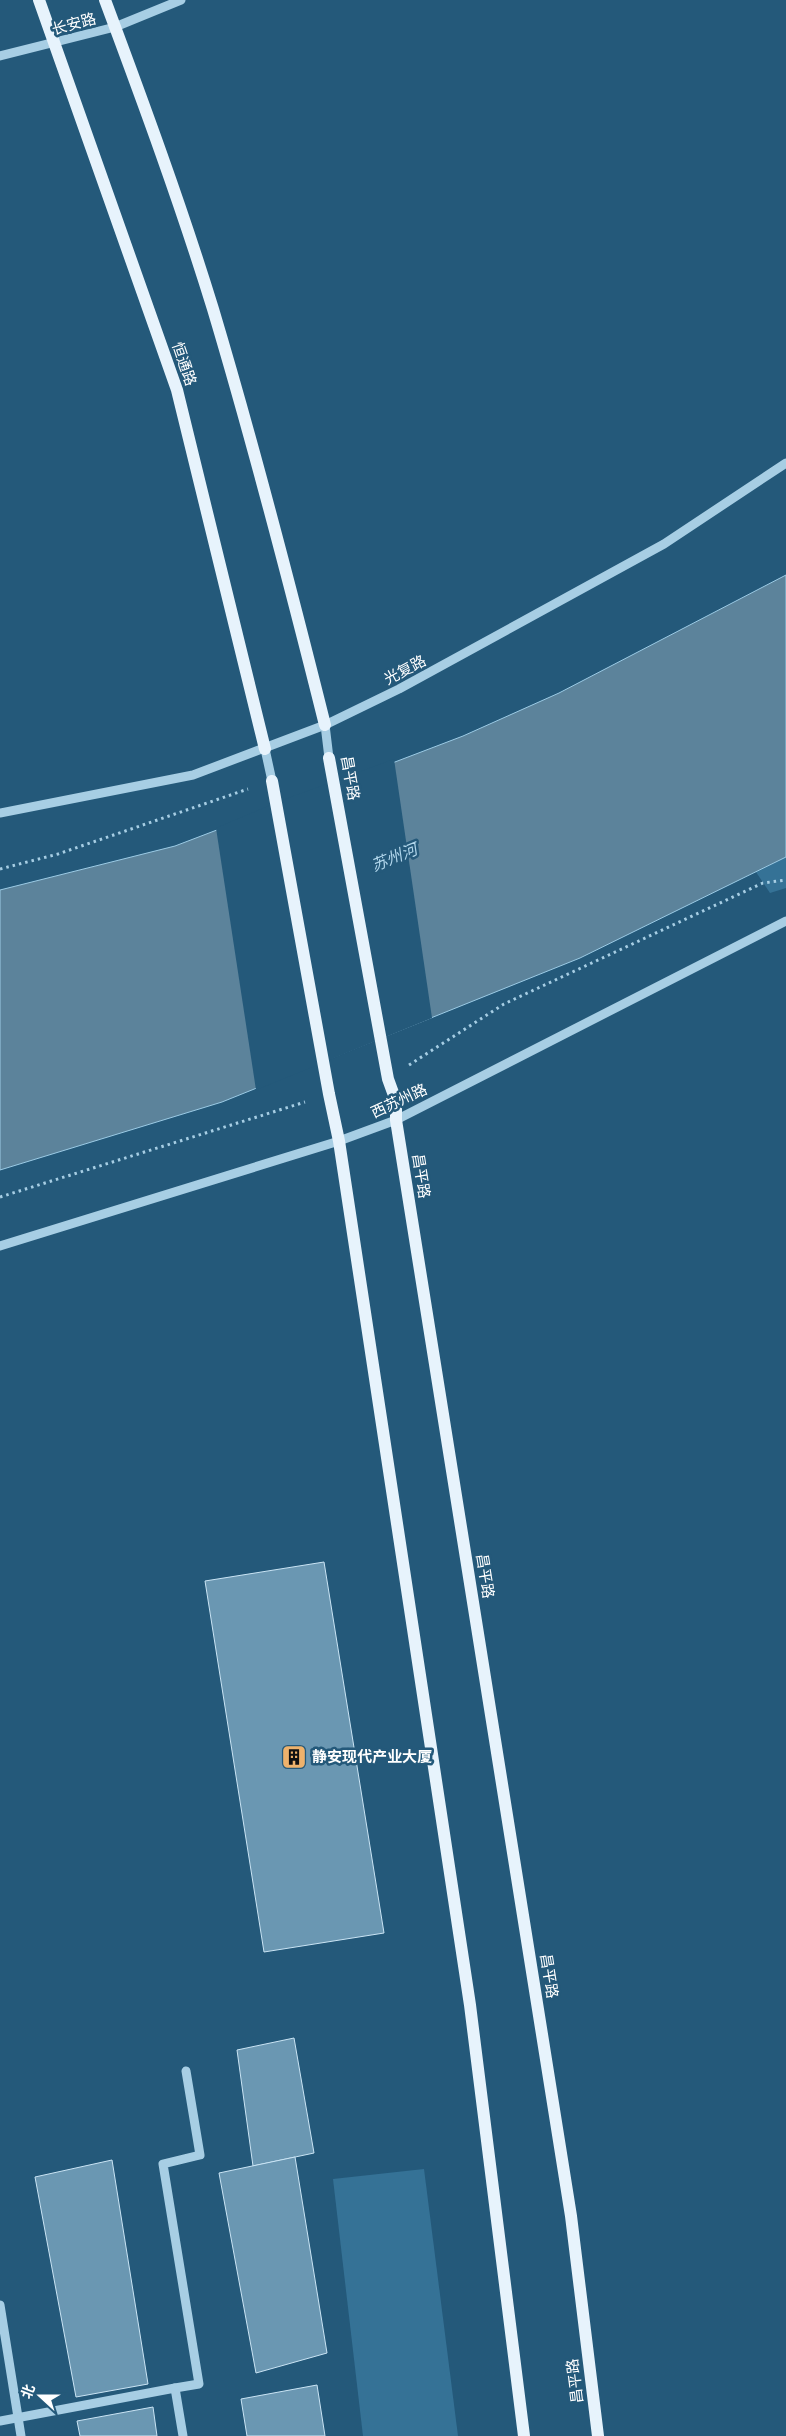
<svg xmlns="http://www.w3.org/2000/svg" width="786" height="2436" viewBox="0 0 786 2436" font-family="Poppins,'Noto Sans SC',sans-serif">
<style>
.green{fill:#357296}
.water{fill:#5c839b;stroke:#9ccbe5}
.pier{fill:#24597a}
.building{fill:#6a97b2;stroke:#cae4f4}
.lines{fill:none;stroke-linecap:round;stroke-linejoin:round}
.path{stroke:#a7cee4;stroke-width:3;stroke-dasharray:2.5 4;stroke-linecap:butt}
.minor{stroke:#a7cee4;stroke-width:9}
.major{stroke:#e7f3fc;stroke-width:12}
.labels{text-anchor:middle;stroke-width:5;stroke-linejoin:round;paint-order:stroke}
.street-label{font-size:15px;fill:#fff;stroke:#24597a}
.poi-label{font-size:15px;font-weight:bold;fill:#fff;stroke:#24597a;text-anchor:start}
.water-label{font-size:16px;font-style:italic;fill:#b2d7ec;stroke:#24597a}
</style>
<rect width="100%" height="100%" fill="#24597a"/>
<!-- green -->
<g class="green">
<path d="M786,857V888L770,893L756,872Z"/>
<path d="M424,2169L458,2436H363L333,2179Z"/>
</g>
<!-- water -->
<path class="water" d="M786,575V857L580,958L222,1102L0,1170V890L175,846L463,736L559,693Z"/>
<!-- pier -->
<path class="pier" d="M394,759L432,1018L256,1090L216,828L283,800Z"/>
<!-- building -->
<g class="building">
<path d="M324,1562L384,1933L264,1952L205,1581Z"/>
<path d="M294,2038L314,2153L253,2166L237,2050Z"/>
<path d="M295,2157L327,2353L256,2373L219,2173Z"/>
<path d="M112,2160L148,2384L76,2397L35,2177Z"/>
<path d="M317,2385L325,2436H247L241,2399Z"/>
<path d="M153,2407L157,2436H80L77,2421Z"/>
</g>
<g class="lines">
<!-- path -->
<g class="path">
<path d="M0,869L58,854L248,789"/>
<path d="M409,1065L504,1004L763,883L786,880"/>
<path d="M0,1197L305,1102"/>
</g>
<!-- minor -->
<g class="minor">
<path d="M0,56L115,27L181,0"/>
<path d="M325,725L329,758"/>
<path d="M265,749L272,781"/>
<path d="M0,813L193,775L325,725L399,689L664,544L786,463"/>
<path d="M0,1246L339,1141L396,1120L786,921"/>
<path d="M0,2305L21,2436"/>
<path d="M175,2388L199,2384L163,2164L200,2155L186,2071"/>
<path d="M0,2421L175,2388L183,2436"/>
</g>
<!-- major -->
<g class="major">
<path d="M39,0L177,390L265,749"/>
<path d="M105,0C143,102 181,205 213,309C254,446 290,585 325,725"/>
<path d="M329,758L388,1079L396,1101V1120L571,2216L598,2436"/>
<path d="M272,781L329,1094L339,1141L470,2005L524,2436"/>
</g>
</g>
<!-- icons -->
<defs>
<symbol id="building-square" viewBox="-11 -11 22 22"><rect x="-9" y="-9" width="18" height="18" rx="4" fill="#eeb26c" stroke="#24597a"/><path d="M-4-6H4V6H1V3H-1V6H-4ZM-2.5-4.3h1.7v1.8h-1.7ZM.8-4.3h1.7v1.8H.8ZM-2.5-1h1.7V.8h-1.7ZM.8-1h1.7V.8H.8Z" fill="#111"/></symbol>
</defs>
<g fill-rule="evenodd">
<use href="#building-square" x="280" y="1743" width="28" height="28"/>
</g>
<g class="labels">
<!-- street labels -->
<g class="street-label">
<text transform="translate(74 24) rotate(-15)" y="5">长安路</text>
<text transform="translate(184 364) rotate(71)" y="5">恒通路</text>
<text transform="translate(405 670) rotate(-28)" y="5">光复路</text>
<text transform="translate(350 778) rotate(80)" y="5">昌平路</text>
<text transform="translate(399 1101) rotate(-25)" y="5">西苏州路</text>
<text transform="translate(421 1176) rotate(81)" y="5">昌平路</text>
<text transform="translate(485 1576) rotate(81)" y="5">昌平路</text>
<text transform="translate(549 1976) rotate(81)" y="5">昌平路</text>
<text transform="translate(575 2381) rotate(-97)" y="5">昌平路</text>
</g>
<!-- poi labels -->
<g class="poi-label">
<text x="312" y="1762">静安现代产业大厦</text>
</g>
<!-- water labels -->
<g class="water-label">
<text transform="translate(394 857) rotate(-22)" y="6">苏州河</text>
</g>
</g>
<!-- north arrow -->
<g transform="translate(40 2396) rotate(291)" stroke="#24597a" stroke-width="4" paint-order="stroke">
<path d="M0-4L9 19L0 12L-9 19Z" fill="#ffffff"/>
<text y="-8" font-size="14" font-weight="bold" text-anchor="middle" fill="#ffffff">北</text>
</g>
</svg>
